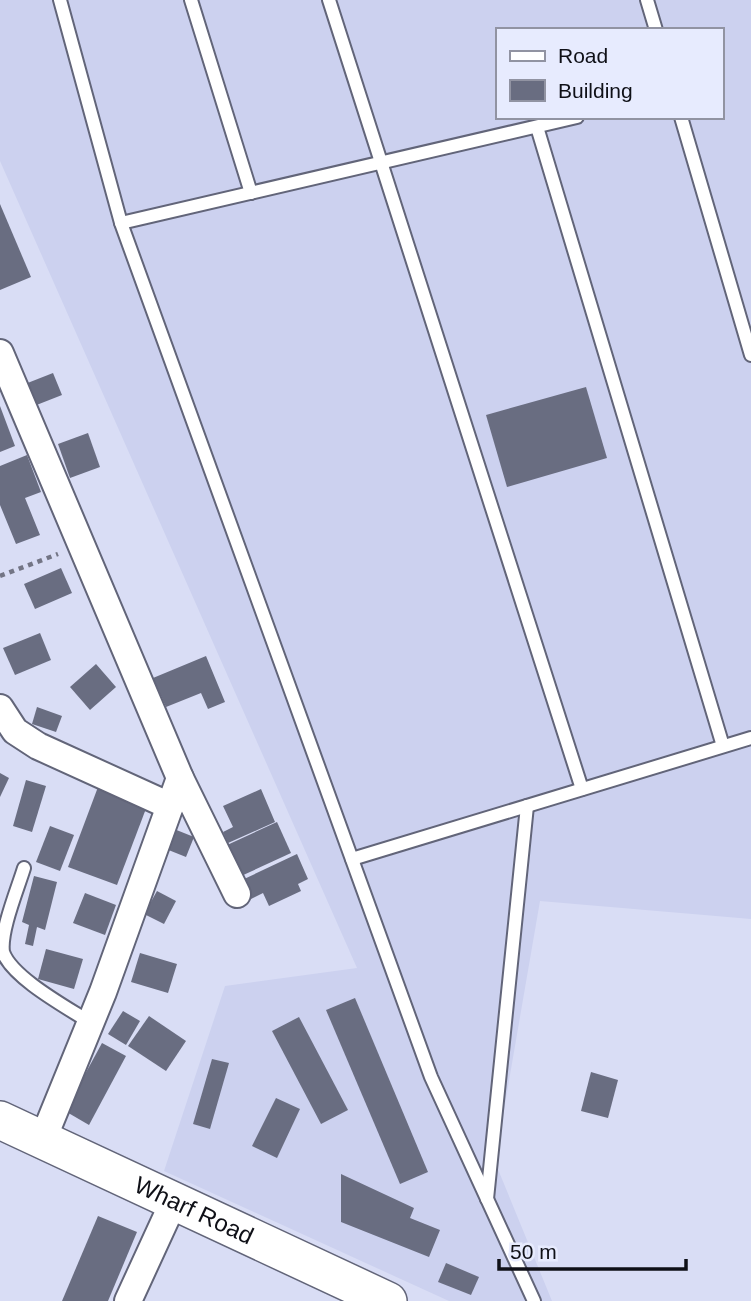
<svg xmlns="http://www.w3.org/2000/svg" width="751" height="1301" viewBox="0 0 751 1301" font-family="Helvetica,sans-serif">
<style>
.built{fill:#ccd1ef;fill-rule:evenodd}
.building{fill:#696d81}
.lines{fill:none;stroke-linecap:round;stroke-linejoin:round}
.lane-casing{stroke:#626579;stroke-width:16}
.street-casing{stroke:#626579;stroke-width:30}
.secondary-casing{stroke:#626579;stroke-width:40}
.path{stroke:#737585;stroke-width:4.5;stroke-dasharray:5 5;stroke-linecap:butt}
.lane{stroke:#fff;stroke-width:12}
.street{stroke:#fff;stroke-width:26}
.secondary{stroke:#fff;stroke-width:37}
.labels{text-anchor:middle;stroke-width:7;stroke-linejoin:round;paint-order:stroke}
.street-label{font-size:24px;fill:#0f1017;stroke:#e7ebfe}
</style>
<rect width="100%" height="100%" fill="#d9ddf5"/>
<!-- built -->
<path class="built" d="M0,0H751V919L540,901L495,1162L552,1301H449L164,1171L225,986L357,968L0,161ZM497,30H721V117H497Z"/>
<!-- building -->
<g class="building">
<path d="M0,204L31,277L0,290Z"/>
<path d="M53,373L62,395L34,406L25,384Z"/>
<path d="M586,387L607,458L507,487L486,415Z"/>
<path d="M0,406L15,446L0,452Z"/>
<path d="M88,433L100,467L70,478L58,444Z"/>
<path d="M27,455L41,492L25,498L40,535L16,544L0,505V466Z"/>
<path d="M61,568L72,593L35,609L24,584Z"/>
<path d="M40,633L51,660L15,675L3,648Z"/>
<path d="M206,656L225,702L208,709L201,693L166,707L153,678Z"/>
<path d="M96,664L116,687L90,710L70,687Z"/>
<path d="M37,707L62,716L56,732L32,724Z"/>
<path d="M0,773L9,778L0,797Z"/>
<path d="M26,780L46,786L32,832L13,826Z"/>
<path d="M98,787L147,806L117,885L68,867Z"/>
<path d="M261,789L275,822L228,843L223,832L233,827L223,806Z"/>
<path d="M277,822L291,853L239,877L225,846Z"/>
<path d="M50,826L74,835L60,871L36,862Z"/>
<path d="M174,829L194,837L186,857L166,849Z"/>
<path d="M297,854L308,879L298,884L301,891L269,906L263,893L251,899L242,880Z"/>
<path d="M34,876L57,882L45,930L37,927L33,946L25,944L29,925L22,922Z"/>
<path d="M157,891L176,901L164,924L144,914Z"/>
<path d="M85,893L116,905L105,935L73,923Z"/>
<path d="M46,949L83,959L74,989L38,979Z"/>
<path d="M140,953L177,964L168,993L131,982Z"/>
<path d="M355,998L428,1172L400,1184L326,1010Z"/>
<path d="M123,1011L140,1021L126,1045L108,1034Z"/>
<path d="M149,1016L186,1041L166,1071L128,1046Z"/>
<path d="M299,1017L348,1110L321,1124L272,1031Z"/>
<path d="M102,1043L126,1056L89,1125L65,1111Z"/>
<path d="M212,1059L229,1063L210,1129L193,1124Z"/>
<path d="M591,1072L618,1080L608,1118L581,1111Z"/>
<path d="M276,1098L300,1109L277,1158L252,1146Z"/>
<path d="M341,1174L414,1208L410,1218L440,1230L429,1257L341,1222Z"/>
<path d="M98,1216L137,1232L108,1301H62Z"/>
<path d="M446,1263L479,1277L471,1295L438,1282Z"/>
</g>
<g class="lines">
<defs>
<g id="lane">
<path d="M60,0L121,223L431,1077L534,1301"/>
<path d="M191,0L251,193"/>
<path d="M329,0L582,789"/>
<path d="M647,0L656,30"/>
<path d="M681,117L751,355"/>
<path d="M537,127L723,746"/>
<path d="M121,223L577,117"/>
<path d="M352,859L751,738"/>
<path d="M24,868C18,888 0,931 3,952C12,978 68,1008 91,1023"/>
<path d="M487,1199L527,806"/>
</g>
<g id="street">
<path d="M0,353L180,778L103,992L43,1139"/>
<path d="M0,708L15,731L38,746L170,806"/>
<path d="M180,778L237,894"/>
<path d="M128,1301L174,1201"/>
</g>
<g id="secondary">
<path id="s1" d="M0,1120L388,1301"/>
</g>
</defs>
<!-- lane casing -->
<use href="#lane" class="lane-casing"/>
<!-- street casing -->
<use href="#street" class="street-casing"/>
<!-- secondary casing -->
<use href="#secondary" class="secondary-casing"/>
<!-- path -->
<path class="path" d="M0,576L58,554"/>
<!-- lane -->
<use href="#lane" class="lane"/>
<!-- street -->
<use href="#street" class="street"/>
<!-- secondary -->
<use href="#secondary" class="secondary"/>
</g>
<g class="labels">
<!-- street labels -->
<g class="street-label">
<text dy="8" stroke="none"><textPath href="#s1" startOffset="214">Wharf Road</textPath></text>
</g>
</g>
<!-- legend -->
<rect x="496" y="28" width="228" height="91" fill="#e7ebfe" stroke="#9193a2" stroke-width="2"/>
<rect x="510" y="51" width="35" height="10" fill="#ffffff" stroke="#9193a2" stroke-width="2"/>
<text x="558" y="63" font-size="21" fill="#0f1017">Road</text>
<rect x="510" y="80" width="35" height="21" fill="#696d81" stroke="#9193a2" stroke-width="2"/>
<text x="558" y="98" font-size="21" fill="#0f1017">Building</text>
<!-- scale -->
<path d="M499 1259v10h187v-10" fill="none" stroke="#0f1017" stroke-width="3.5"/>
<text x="510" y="1259" font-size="21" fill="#0f1017" stroke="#e7ebfe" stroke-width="5" paint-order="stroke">50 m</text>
</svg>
